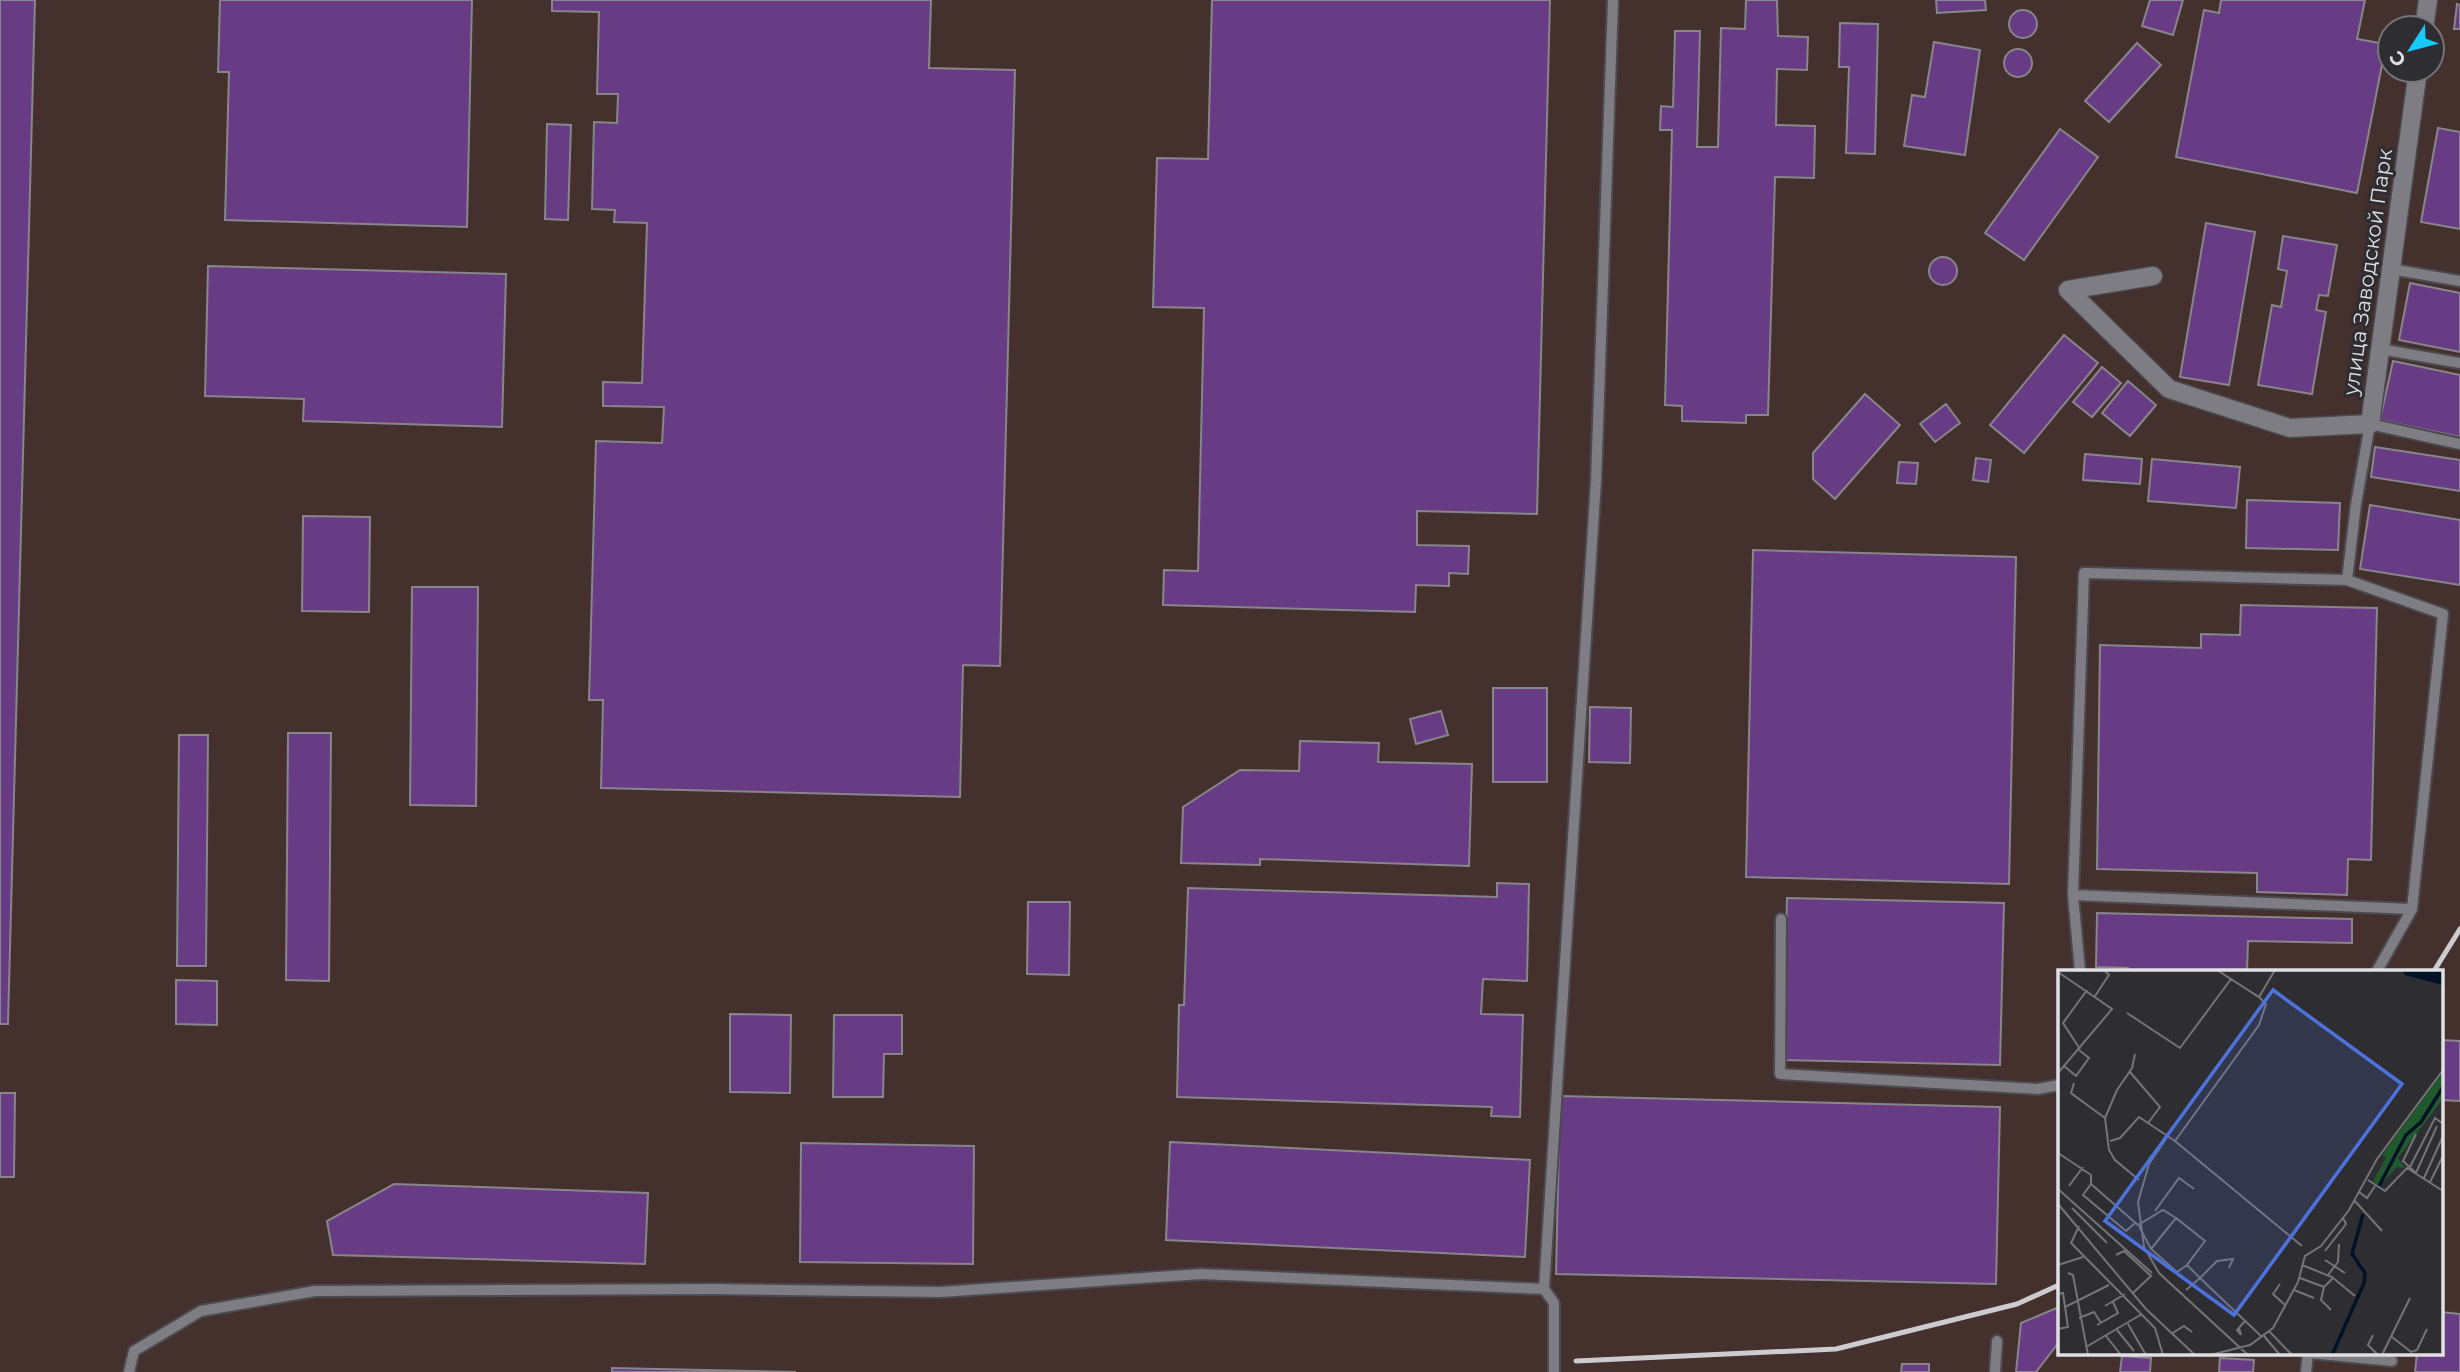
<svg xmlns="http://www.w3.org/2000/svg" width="2460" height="1372" viewBox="0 0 2460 1372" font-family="Montserrat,sans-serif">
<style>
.industrial{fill:#44302d;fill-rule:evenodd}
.building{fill:#683c84;stroke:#88858b;stroke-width:2}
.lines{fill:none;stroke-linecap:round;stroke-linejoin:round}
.lane-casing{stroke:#4b4a4e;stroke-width:14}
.street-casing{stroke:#4b4a4e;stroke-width:21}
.lane{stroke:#7e7d83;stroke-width:10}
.street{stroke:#7e7d83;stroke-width:18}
.rail{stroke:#cccccf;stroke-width:5}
.labels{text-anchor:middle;stroke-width:6;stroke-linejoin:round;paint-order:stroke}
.street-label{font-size:21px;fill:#e0e0e3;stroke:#2e2d32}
.inset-river{fill:none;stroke:#011227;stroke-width:3.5}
.inset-road{fill:none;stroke:#757579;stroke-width:2}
.view{fill:#4e72db;fill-opacity:0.15;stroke:#4e72db;stroke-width:3.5}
.inset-edge{fill:none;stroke:#e0e0e3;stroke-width:3.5}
</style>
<rect width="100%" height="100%" fill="#2e2d32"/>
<!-- industrial -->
<path class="industrial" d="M0,0H2460V1372H0ZM2390,28H2432V70H2390ZM2059,971H2441V1353H2059Z"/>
<!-- building -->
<g class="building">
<path d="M0,0H35L8,1024H0Z"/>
<path d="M220,0H472L467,227L225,220L229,72H218Z"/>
<path d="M552,0H931L929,68L1015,70L1000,666L963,665L960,797L601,788L603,700H589L596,441L662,443L664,407L603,406V382L642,383L647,223L614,222L615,210L592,209L594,122L617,123L618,94H597L599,12L552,11Z"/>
<path d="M1212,0H1550L1537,514L1417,511V545L1469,546L1468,574L1449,573V586L1416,585L1415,612L1163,605L1164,570L1198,571L1204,308L1153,307L1157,158L1208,159Z"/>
<path d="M1746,0H1777L1778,36L1808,37L1807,70L1777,69L1776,125L1815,126L1814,178L1775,177L1768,415H1746V423L1682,421V406L1665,405L1672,130H1660L1661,106L1673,107L1675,31H1700L1697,147H1718L1721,28L1745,29Z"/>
<path d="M1936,0H1985L1986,10L1937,13Z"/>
<path d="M2150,0H2183L2173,35L2142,26Z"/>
<path d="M2221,0H2365L2357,39L2386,44L2357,193L2176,157L2204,10L2219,13Z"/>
<path d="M2457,4L2460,5V29H2454Z"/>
<circle cx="2023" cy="24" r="14"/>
<path d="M1840,23L1878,24L1875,154L1846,153L1849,67H1839Z"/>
<path d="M1934,42L1980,50L1965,155L1904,146L1912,95L1925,97Z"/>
<path d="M2137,43L2161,65L2109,122L2085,101Z"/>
<circle cx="2018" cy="63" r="14"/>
<path d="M547,124L571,125L568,220L545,219Z"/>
<path d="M2438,128L2460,132V229L2421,222Z"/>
<path d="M2060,129L2098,157L2024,260L1985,233Z"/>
<path d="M2206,223L2255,232L2229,385L2180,377Z"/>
<path d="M2283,236L2337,245L2328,296L2319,295L2316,310L2326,312L2312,394L2258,385L2272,305L2281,307L2287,271L2278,269Z"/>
<circle cx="1943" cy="271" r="14"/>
<path d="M208,266L506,274L502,427L303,421L304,399L205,396Z"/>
<path d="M2410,283L2460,293V352L2399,340Z"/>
<path d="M2064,335L2098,363L2024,453L1990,425Z"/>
<path d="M2393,361L2460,375V437L2380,420Z"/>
<path d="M2102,367L2121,383L2092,417L2073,402Z"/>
<path d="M2128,381L2156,405L2130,436L2102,413Z"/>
<path d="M1865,394L1900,425L1835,499L1813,479V453Z"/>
<path d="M1946,404L1960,423L1935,442L1920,424Z"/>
<path d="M2375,447L2460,460V491L2371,477Z"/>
<path d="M2085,454L2142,459L2140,484L2083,480Z"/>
<path d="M1976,458L1991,460L1988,482L1973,480Z"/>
<path d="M2152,459L2240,467L2236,508L2148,501Z"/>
<path d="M1899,462L1918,463L1916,484L1897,483Z"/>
<path d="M2247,500L2340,503L2338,550L2246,548Z"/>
<path d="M2370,505L2460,520V585L2360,569Z"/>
<path d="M303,516L370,517L369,612L302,611Z"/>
<path d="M1753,550L2016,557L2009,884L1746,877Z"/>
<path d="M412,587H478L476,806L410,805Z"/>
<path d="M2241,605L2377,608L2371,860L2348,859L2347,895L2257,892V873L2097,869L2100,645L2201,648V634L2240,635Z"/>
<rect x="1493" y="688" width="54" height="94"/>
<path d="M1590,707L1631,708L1630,763L1589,762Z"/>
<path d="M1441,711L1448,735L1416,744L1410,719Z"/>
<path d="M288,733H331L329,981L286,980Z"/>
<path d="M179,735H208L206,966H177Z"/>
<path d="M1300,741L1379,743L1378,762L1472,764L1469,866L1260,859V865L1181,863L1183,807L1240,770L1299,771Z"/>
<path d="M1497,883L1529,884L1527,981L1483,979L1481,1014L1523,1015L1520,1117L1491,1116L1492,1107L1177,1097L1179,1005H1184L1188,888L1497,897Z"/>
<path d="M1787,898L2004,903L2000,1065L1783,1060Z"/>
<path d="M1028,902H1070L1069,975L1027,974Z"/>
<path d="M2097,913L2352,919V943L2248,941L2247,971H2128V968L2096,967Z"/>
<path d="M176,980L217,981V1025L176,1024Z"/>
<path d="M730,1014L791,1015L790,1093L730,1092Z"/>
<path d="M834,1015H902V1054H884L883,1097H833Z"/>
<path d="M2441,1040L2460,1041V1101L2441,1100Z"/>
<path d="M0,1093H15L14,1177H0Z"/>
<path d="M1560,1096L2000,1107L1996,1284L1556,1274Z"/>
<path d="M1170,1142L1530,1160L1525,1257L1166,1240Z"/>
<path d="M801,1143L974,1146L973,1264L800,1262Z"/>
<path d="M394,1184L648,1193L645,1264L333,1255L327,1221Z"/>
<path d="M2059,1307V1342L2036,1372H2016L2021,1323Z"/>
<path d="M2441,1312L2460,1314V1372H2415L2417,1353H2413H2441Z"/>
<path d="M2122,1356L2151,1358L2150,1372H2120Z"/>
<path d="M2220,1358L2254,1360L2253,1372H2219Z"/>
<path d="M1902,1364H1929V1372H1901Z"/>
<path d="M612,1368L796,1372H612Z"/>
</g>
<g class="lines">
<defs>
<g id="lane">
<path d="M2391,269L2460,281"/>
<path d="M2380,349L2460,363"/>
<path d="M2347,580L2443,614L2412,909L2073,895L2084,573L2347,580L2356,504L2370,424L2460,444"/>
<path d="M2073,895L2080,971"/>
<path d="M1781,919L1780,1074L2038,1089L2059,1085"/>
<path d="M2377,971L2412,909"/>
<path d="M1544,1289L1554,1303V1372"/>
<path d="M2310,1353L2392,1361"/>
<path d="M129,1372L134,1351L201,1311L315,1291L714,1289L940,1292L1201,1274L1544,1289L1596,481L1613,0"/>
<path d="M1995,1372L1997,1341"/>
<path d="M2306,1372L2308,1353"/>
</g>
<g id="street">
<path d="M2424,28L2428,0"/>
<path d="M2153,276L2068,290L2169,389L2290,428L2370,424L2418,70"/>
</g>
</defs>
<!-- lane casing -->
<use href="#lane" class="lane-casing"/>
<!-- street casing -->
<use href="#street" class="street-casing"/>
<!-- lane -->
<use href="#lane" class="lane"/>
<!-- street -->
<use href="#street" class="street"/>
<!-- rail -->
<g class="rail">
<path d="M2434,971L2460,929"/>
<path d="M1576,1361L1836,1349L2017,1304L2059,1285"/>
</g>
</g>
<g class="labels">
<!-- street labels -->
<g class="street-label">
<text transform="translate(2368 272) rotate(-82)" y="7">улица Заводской Парк</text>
</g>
</g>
<!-- overview -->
<g transform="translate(2058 970)">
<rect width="385" height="385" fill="#2e2d32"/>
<path d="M385,102V129L340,188L347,198L339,197L321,216L315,211L328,188L324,185Z" fill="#205a2c"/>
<path d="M344,0H385V15L347,5Z" fill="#011227"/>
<path class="inset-river" d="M321,216L348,165L363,152L385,117M274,385L306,313L307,303L294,284L305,244"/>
<path class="inset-road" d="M159,0L201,27L217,0M0,2L54,39L0,103M37,26L51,5L47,1M201,27L208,34L201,55L117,171L244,276M69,43L122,78L173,9M22,79L5,53L29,20M6,96L18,106L31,88L21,80M72,102L102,137L90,153M16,113L13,123L47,148L51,180L57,190L81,210M47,148L59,120L74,98L77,84M358,164L345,191L358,203L379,156M108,169L91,194L80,232L86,277L101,303L190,385M52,171L62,168L81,147L117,171M0,183L33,205V214L25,225L68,261L77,253M352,197L377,148L385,154M366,208L385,166M310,210L327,221L349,198L385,221M372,212L385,186M33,214L80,255L105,240L118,248M11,216L25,197M0,219L94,303M301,222L309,228L317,216M296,230L324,261M0,234L88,339L137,385M14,238L49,273M97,241L121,208L136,219M21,256L13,273L97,358L105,385M81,256L93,279M267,281L288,254L285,248M58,285L66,281L93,306L75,323M267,290L287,303M0,295L25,287M244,295L274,307L297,326M171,298L175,289L159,291L142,308L204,367M10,303L15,305L30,385M270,305L280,292L281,274M242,308L266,317L275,308M222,314L215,324L227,335M266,317L263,330L273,340M128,320L142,308L129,295L147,271L118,248L93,279L119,302L129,295M236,320L256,328M0,324L5,323L10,357L0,359M47,336L67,324M7,337L51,315M21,348L36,342L43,353M70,354L88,385M39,355L60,343L55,332M181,358L183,365L179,360L181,358L187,351M59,360L76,381M211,361L234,385M113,364L126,356L134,362M315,365L310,375L320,385M48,366L63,385M206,366L222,385M334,367L353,382L359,380L369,359M28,377L84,344M152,385L192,375L215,358L240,312L247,286L263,276L291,240L319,189L385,100M324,385L352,328"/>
<path class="view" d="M215,20L344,114L176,345L47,251Z"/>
<rect width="385" height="385" class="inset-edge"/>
</g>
<!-- north arrow -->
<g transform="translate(2411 49) rotate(234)"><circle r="33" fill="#2e2d32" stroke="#757579" stroke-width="2"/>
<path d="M0-5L12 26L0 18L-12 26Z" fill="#16cafb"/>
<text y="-10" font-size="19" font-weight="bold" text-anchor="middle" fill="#e0e0e3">С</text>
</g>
</svg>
